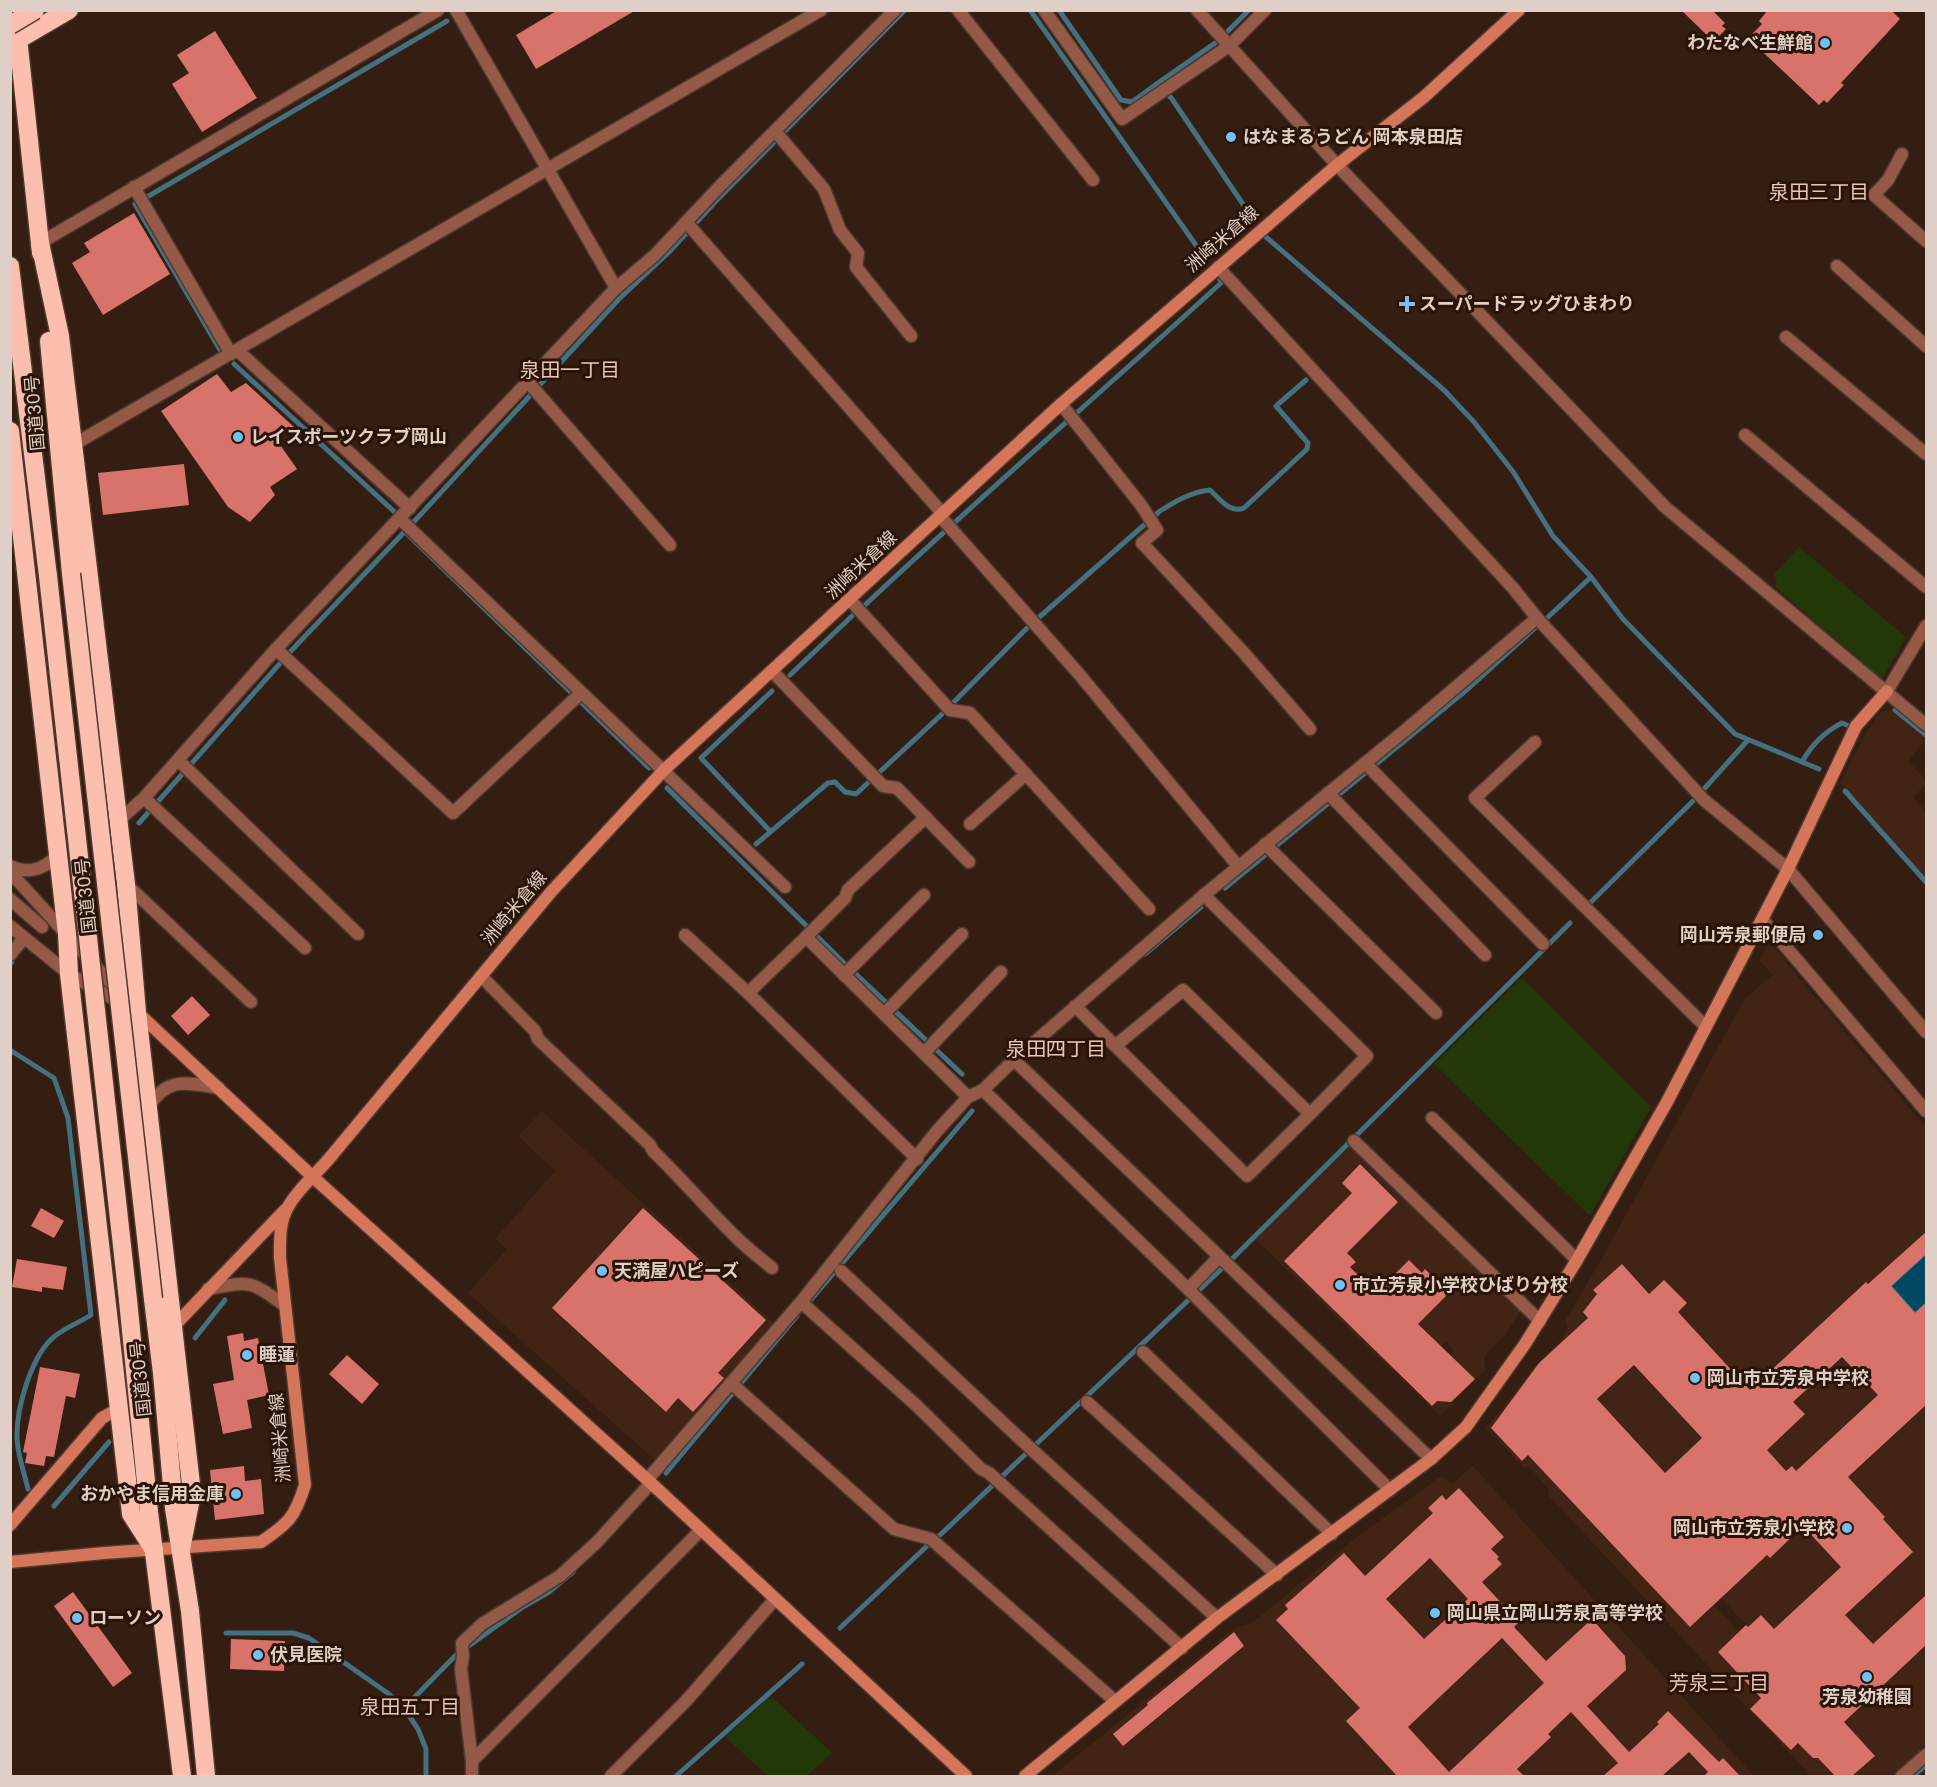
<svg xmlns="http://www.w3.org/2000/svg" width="1937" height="1787" viewBox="0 0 1937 1787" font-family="Poppins,'Noto Sans JP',sans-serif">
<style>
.built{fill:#412414;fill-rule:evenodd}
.green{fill:#233809}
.water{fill:#004964;stroke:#437182;stroke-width:1.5}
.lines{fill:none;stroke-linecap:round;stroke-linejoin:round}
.stream{stroke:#437182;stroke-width:5}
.building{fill:#d8736c;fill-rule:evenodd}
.street-casing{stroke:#4f392e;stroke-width:15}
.secondary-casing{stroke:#4f392e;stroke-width:15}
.highway-casing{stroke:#4f392e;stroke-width:21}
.street{stroke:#955947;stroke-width:12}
.secondary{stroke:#d57559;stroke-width:12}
.highway{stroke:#fcbfad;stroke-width:18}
.highway-bridge-casing{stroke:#4f392e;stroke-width:21;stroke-linecap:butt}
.highway-bridge{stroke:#fcbfad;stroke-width:18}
.poi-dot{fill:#72c1f5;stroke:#2a1408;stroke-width:2}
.labels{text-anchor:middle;stroke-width:6;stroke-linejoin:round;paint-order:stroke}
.poi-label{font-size:18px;font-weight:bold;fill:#dfcfc7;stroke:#2a1408;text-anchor:start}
.street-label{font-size:18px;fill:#dfcfc7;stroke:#2a1408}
.neighbourhood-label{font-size:20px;fill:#e8c8b9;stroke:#2a1408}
</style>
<rect width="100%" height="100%" fill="#341d11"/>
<!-- built -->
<g class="built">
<path d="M1882,711H1892L1926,739L1908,761L1926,780V784L1913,797L1926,812V878L1840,782L1868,730Z"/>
<path d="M1772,946L1926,1127V1352L1796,1471L1792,1466L1775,1482L1760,1433L1846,1353L1890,1307L1866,1282L1731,1408L1745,1384L1683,1317L1659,1330L1686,1303L1664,1280L1644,1299L1539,1363L1491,1428L1522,1461L1562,1424L1690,1627L1714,1605L1739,1631L1718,1652L1757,1694L1780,1681L1750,1709L1771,1732L1798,1707L1786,1669L1913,1552L1843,1483L1926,1405V1747L1892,1776H1811L1548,1495L1549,1489L1528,1466L1525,1469L1486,1428L1537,1364L1558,1344L1565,1334L1567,1326L1565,1321L1606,1251L1745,998L1773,975L1759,960L1767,947Z"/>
<path d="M542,1111L775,1324L657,1462L468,1293L507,1249L495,1239L555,1171L518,1136Z"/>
<path d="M1352,1144L1520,1311L1506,1334L1484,1356L1485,1370L1440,1416L1255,1239ZM1361,1165L1398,1202L1321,1279L1355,1262L1350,1267L1365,1282L1379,1306L1409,1260L1422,1273L1426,1269L1449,1293L1389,1346L1394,1351L1420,1325L1441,1346L1446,1342L1454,1351L1450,1354L1474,1379L1451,1402H1446L1441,1397L1431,1406L1385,1361L1387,1358L1285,1261L1354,1191L1352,1190L1350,1191L1342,1183Z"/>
<path d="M1634,1365L1696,1432L1706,1435L1665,1473L1612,1414L1594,1430L1580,1415Z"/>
<path d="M1473,1466L1754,1776H1052L1236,1627L1252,1623L1352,1541L1441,1476L1452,1484Z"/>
<path d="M1803,1526L1836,1561L1859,1550L1774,1629L1761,1615L1748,1627L1721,1598L1745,1531L1770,1557Z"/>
</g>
<!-- green -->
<g class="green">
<path d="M1799,547L1906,637L1882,679L1774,586L1777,582L1774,574Z"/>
<path d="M1522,978L1651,1107L1590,1216L1434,1064Z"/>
<path d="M771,1696L832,1753L807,1776H768L725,1737Z"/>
</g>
<!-- water -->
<path class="water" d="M1926,1254V1303L1915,1313L1891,1286Z"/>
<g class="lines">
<!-- stream -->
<g class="stream">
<path d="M1030,10L1205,258"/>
<path d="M1059,10L1121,100L1132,102L1158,83L1172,99L1251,216"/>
<path d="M1228,31L1249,10"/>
<path d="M1158,83L1215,43"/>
<path d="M1266,237L1444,390L1474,422L1514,473L1553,536L1591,577L1623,619L1735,734L1819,769"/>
<path d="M220,350L135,204L447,21"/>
<path d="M234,364L400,517"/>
<path d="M404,531L649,768"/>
<path d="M865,605C982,495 1103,391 1222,282L1220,280"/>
<path d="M1547,618L1591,577"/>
<path d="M790,675L852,616"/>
<path d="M1895,710L1926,735"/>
<path d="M1802,762C1812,744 1824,732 1842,723L1847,725"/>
<path d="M667,788L841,960L962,1074"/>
<path d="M1704,789L1748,740"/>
<path d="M1845,791L1926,882"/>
<path d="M139,823L290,652L410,526L619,299L669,252L717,200L905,10"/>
<path d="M770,831L701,758L772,691"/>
<path d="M756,844L828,783L835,782L845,792L856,794L940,716L1028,627L1160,511C1176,501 1191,492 1210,490C1220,499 1230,514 1244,508L1307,449L1308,443L1276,406L1306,380"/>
<path d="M1225,888L1469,688L1535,628"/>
<path d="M1588,905L1693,801"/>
<path d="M1145,954L1201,907"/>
<path d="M10,964L12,962"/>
<path d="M10,1050L54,1078L68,1118L91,1315C80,1322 65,1328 55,1336C31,1355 16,1409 17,1439C18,1456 24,1472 28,1489"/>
<path d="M809,1302L972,1111"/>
<path d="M195,1338L225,1300"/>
<path d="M666,1473L797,1316"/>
<path d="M54,1506L109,1442"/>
<path d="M939,1536L1234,1257L1570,923"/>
<path d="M840,1628L927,1546"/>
<path d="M226,1633H293L309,1638L389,1694L404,1708L418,1729L426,1749V1776"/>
<path d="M404,1708L456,1655L523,1607L549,1592L573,1572"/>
<path d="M676,1776L802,1664"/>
<path d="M1913,1776L1926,1765"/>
</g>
</g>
<!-- building -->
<g class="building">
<path d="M558,10H636L536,69L516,35Z"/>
<path d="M1681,10H1712L1725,23L1722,26L1726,29L1715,40L1712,36L1710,38Z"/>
<path d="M1768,10H1891L1900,19L1841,83L1844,85L1827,103L1824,100L1819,105L1748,38L1762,24L1759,21Z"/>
<path d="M215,31L257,98L202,132L172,84L189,73L177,55Z"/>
<path d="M134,213L170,274L103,315L72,263L90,252L84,243Z"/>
<path d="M217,374L231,392L246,383L294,427L276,439L297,469L270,487L275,495L250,522L228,507L161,411Z"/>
<path d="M184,464L189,505L103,515L98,473Z"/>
<path d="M192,996L210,1015L188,1035L171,1016Z"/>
<path d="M1360,1164L1398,1202L1347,1253L1356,1262L1350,1267L1376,1293L1409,1260L1422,1273L1425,1269L1449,1293L1418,1324L1475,1379L1451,1402L1437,1401L1432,1406L1284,1261L1352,1193L1342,1183Z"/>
<path d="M41,1208L64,1221L54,1238L31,1226Z"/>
<path d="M643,1208L766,1320L718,1373L724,1378L693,1412L678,1398L666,1412L552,1308Z"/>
<path d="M1926,1232V1254L1891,1286L1915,1313L1926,1303V1405L1848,1477L1885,1517L1883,1519L1913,1552L1845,1615L1873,1644L1926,1595V1645L1844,1722L1875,1756L1852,1776H1835L1818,1758H1813L1798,1743L1791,1750L1750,1709L1761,1698L1718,1652L1746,1625L1748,1627L1761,1615L1774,1629L1841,1567L1803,1526L1770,1558L1767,1555L1690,1627L1528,1455L1522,1461L1491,1428L1539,1363L1588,1318L1583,1312L1597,1294L1593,1290L1622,1264L1649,1294L1664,1280L1687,1303L1678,1312L1750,1390L1866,1282L1868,1284ZM1842,1357L1878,1395L1796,1471L1792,1466L1786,1471L1767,1450L1805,1414L1793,1402ZM1634,1365L1702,1438L1665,1473L1597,1399Z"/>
<path d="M17,1259L67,1267L63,1290L42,1287V1292L12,1287Z"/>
<path d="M243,1333L244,1341L258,1338L269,1395L247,1400L252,1428L223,1434L213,1384L234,1380L227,1336Z"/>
<path d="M347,1355L379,1384L362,1404L329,1374Z"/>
<path d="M40,1367L80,1374L75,1398L66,1396L54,1457L46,1456L44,1466L25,1463L27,1453L23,1452Z"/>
<path d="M244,1466L245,1481L261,1479L264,1514L215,1520L210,1470Z"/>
<path d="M1459,1488L1504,1537L1491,1549L1499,1557L1497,1559L1502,1564L1482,1582L1519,1622L1514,1627L1546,1661L1592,1619L1625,1656L1626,1670L1587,1706L1629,1752L1659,1724L1657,1722L1668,1711L1719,1762L1723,1758L1740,1776H1704L1708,1772L1689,1752L1662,1776H1603L1618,1763L1571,1712L1548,1734L1551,1737L1517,1769L1524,1776H1397L1346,1721L1360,1708L1276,1620L1288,1609L1285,1605L1344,1553L1365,1576L1433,1513L1428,1508L1442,1495L1446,1500ZM1430,1558L1468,1599L1424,1639L1386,1599ZM1502,1638L1544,1683L1449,1772L1408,1727Z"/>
<path d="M73,1592L132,1673L113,1687L54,1606Z"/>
<path d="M1234,1632L1244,1646L1123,1746L1113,1734L1148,1705L1147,1703Z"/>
<path d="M231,1639L285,1641L284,1671L230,1669Z"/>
</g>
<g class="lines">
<defs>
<g id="street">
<path d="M456,10L616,288"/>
<path d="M958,10L1093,180"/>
<path d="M1044,10L1122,119L1229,46L1265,10"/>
<path d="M1197,10L1337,165L1665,507L1926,725"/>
<path d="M775,131L824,189L840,230L858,253L856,267L911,336"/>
<path d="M1902,154L1888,180L1874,195L1926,241"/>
<path d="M134,187L231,354"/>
<path d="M686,222L943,514"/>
<path d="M40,243L438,10"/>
<path d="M1837,266L1926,346"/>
<path d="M1786,337L1926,454"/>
<path d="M237,350L410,508"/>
<path d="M528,382L670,545"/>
<path d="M1061,404L1141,505L1157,530L1142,543L1244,653L1310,729"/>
<path d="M1745,435L1926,587"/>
<path d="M73,445L821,10"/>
<path d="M940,516L1079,674L1238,866"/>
<path d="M400,519L785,887"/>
<path d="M850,600L950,710L970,713L1149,909"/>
<path d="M1537,618L1704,800L1788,869L1926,1032"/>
<path d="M276,649L453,813L581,693"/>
<path d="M772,671L883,786L897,788L969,862"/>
<path d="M1887,691L1926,626"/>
<path d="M1535,742L1475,798L1705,1026"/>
<path d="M178,760L358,934"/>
<path d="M1365,763L1543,944"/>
<path d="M1328,793L1485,955"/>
<path d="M144,798L305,948"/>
<path d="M118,821L144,798L276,649L616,288L654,256L721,185L895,10"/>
<path d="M970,824L1026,774"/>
<path d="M1265,844L1436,1013"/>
<path d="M10,866C29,875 44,869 58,855"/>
<path d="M10,872L118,991"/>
<path d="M126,884L251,1002"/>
<path d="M1204,895L1367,1056L1310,1114"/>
<path d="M10,899L42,927"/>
<path d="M1762,919L1926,1111"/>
<path d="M10,926L69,974L123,1004"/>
<path d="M685,935L748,993"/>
<path d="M806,937L845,898L848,890L926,817"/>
<path d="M10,955L24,938"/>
<path d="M844,975L924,895"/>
<path d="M481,976L535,1031L538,1039L650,1145L653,1151C682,1179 708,1210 737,1238C748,1249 760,1258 772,1268"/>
<path d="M1075,1006L1247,1176L1310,1114L1183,990L1115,1046"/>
<path d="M884,1014L962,934"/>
<path d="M924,1053L1001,972"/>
<path d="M1014,1060L1431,1459"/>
<path d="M983,1090L1188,1289L1390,1490"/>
<path d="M149,1106C168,1076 188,1083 219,1088"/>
<path d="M1432,1118L1577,1260"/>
<path d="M1354,1141L1540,1321"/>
<path d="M917,1159L748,993L806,937L968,1097"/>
<path d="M841,1271L1029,1447L1217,1618"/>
<path d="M208,1289C251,1281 249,1280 284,1305"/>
<path d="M1188,1289L1219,1257"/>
<path d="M801,1302L917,1406L981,1469L989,1473L1182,1648"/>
<path d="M1143,1352L1332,1534"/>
<path d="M731,1383L894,1529L931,1539L1115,1701"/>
<path d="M1087,1402L1277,1575"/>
<path d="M647,1480L801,1302L937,1131L968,1097L983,1090L1014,1060L1204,895L1408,728L1537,618L1513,588L1218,267"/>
<path d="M472,1761L701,1530"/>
<path d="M472,1776V1761L461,1669L463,1656L462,1643L482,1624L560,1576L597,1542L651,1483"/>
<path d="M611,1776L686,1701L775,1599"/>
<path d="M1902,1776L1926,1755"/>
</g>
<g id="secondary">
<path d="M137,1012L313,1177L651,1483L966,1776"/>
<path d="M174,1326L285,1210"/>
<path d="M10,1525L102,1418L118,1409"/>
<path d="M10,1562L104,1553L261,1542C289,1523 295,1517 305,1485L280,1258C280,1241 279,1222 288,1207C297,1190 315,1175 328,1160L551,892L664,770L1061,404L1337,165L1424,97L1519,10"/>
<path d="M1025,1776L1217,1618L1431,1459L1466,1427L1525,1344L1577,1260L1667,1102L1788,869L1856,726L1887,691"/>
</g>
<g id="highway">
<path d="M15,10L41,253"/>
<path d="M11,44L69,10"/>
<path d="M40,243L60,336L126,884L137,1012L192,1493L181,1549"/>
<path d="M10,266L48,576"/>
<path d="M49,341L71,574"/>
<path d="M10,431L67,934L69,974L131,1514L154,1550"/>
<path d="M153,1299L162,1373L174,1508L190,1611L206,1776"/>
<path d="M128,1300L149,1512L182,1776"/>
</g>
</defs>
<!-- street casing -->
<use href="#street" class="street-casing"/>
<!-- secondary casing -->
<use href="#secondary" class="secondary-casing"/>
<!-- highway casing -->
<use href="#highway" class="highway-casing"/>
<!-- street -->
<use href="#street" class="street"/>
<!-- secondary -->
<use href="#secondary" class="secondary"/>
<!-- highway -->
<use href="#highway" class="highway"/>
<defs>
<g id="highway-bridge">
<path d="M10,25L35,10"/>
<path d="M71,574L153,1299"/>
<path d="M48,576L128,1300"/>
</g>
</defs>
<!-- highway-bridge casing -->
<use href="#highway-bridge" class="highway-bridge-casing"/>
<!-- highway-bridge -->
<use href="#highway-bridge" class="highway-bridge"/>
</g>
<!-- markers -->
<g class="poi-dot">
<circle cx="1825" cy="43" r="6"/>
<circle cx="1231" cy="137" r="6"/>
<path d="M1404 295h6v6h6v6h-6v6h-6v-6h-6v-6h6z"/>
<circle cx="238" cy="437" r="6"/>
<circle cx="1818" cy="935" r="6"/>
<circle cx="602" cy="1271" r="6"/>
<circle cx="1340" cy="1285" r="6"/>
<circle cx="247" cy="1355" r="6"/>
<circle cx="1695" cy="1378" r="6"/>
<circle cx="236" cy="1494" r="6"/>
<circle cx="1847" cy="1528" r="6"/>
<circle cx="1435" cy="1613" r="6"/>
<circle cx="77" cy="1618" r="6"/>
<circle cx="258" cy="1655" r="6"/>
<circle cx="1867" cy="1677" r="6"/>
</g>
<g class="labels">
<!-- poi labels -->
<g class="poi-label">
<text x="1813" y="49" text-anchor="end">わたなべ生鮮館</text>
<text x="1243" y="143">はなまるうどん 岡本泉田店</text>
<text x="1419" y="310">スーパードラッグひまわり</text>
<text x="250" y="443">レイスポーツクラブ岡山</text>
<text x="1806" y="941" text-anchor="end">岡山芳泉郵便局</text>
<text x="614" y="1277">天満屋ハピーズ</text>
<text x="1352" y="1291">市立芳泉小学校ひばり分校</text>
<text x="259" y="1361">睡蓮</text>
<text x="1707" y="1384">岡山市立芳泉中学校</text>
<text x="224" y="1500" text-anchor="end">おかやま信用金庫</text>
<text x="1835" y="1534" text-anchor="end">岡山市立芳泉小学校</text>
<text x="1447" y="1619">岡山県立岡山芳泉高等学校</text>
<text x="89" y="1624">ローソン</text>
<text x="270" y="1661">伏見医院</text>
<text x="1867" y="1703" text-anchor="middle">芳泉幼稚園</text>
</g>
<!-- street labels -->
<g class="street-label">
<text transform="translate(1222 239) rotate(-41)" y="6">洲崎米倉線</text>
<text transform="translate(35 413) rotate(-95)" y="6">国道30号</text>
<text transform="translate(861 565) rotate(-43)" y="6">洲崎米倉線</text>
<text transform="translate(86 896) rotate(-96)" y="6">国道30号</text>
<text transform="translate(514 908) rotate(-50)" y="6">洲崎米倉線</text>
<text transform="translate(141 1379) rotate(-96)" y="6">国道30号</text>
<text transform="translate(280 1438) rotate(-95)" y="6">洲崎米倉線</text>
</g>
<!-- neighbourhood labels -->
<g class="neighbourhood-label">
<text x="1819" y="199">泉田三丁目</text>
<text x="570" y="377">泉田一丁目</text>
<text x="1056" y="1056">泉田四丁目</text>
<text x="1719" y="1690">芳泉三丁目</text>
<text x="410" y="1714">泉田五丁目</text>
</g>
</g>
<!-- border -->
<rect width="1937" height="1787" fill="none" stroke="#dfcfc7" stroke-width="24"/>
</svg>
